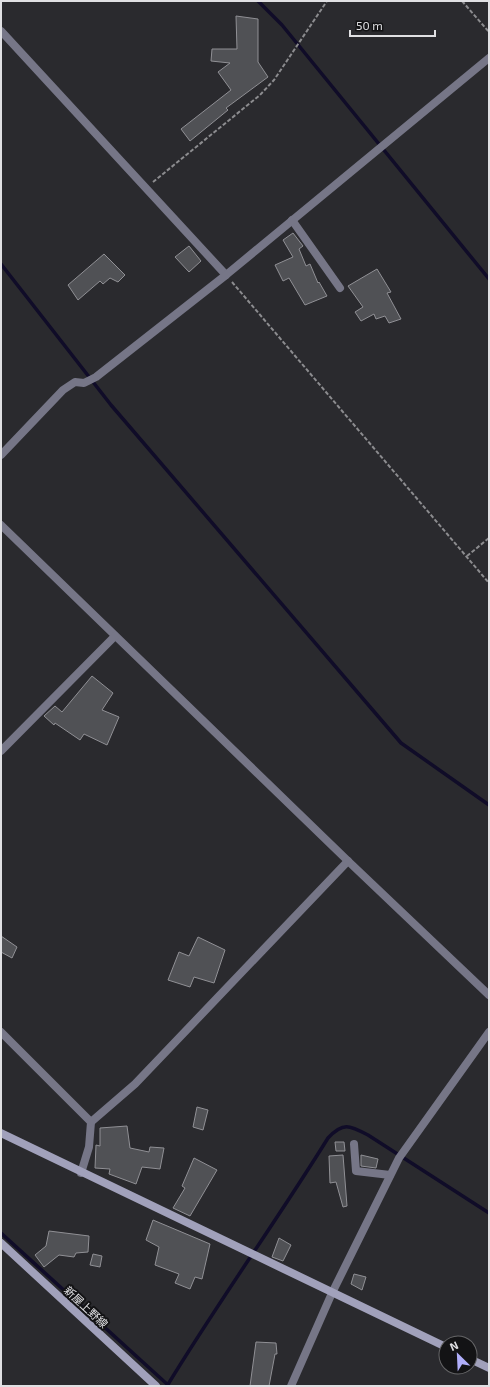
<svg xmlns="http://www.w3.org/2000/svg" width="490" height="1387" viewBox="0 0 490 1387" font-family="'Exo 2','Noto Sans JP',sans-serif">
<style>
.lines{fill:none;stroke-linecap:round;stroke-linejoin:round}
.stream{stroke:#100c28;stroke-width:3.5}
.building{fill:#505155;stroke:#909095}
.path{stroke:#8c8c8f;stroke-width:2;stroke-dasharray:4 2;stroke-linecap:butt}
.street{stroke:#767687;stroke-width:8}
.secondary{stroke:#a1a1bb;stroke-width:8}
.labels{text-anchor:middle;stroke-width:4;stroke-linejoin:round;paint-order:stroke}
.street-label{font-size:11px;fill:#e0e0e3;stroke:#131315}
</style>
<rect width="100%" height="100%" fill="#2a2a2e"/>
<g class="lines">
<!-- stream -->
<g class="stream">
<path d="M258,1L282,25L489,279"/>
<path d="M1,264L111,405L401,743L489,805"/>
<path d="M1,1233L168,1385"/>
<path d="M167,1386C218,1302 276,1222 328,1138C343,1122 349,1125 368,1135L489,1213"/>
</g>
</g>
<!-- building -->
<g class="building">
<path d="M236,16L258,19V62L268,77L226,108L228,110L190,141L181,129L231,90L218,72L230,63L211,61L212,49H237Z"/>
<path d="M293,233L303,246L299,249L306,266L310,264L318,283L319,282L327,296L305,305L289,278L283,281L275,265L293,257L283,240Z"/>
<path d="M189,246L201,261L189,272L175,257Z"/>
<path d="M104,254L125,275L118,282L110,278L103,284L100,281L78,300L68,285Z"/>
<path d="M377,269L391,292L387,293L401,319L389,323L385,316L376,319L374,314L361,321L355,312L363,307L348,286Z"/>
<path d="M92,676L113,693L102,710L119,717L107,745L84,734L80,740L55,723L54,725L44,716L55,706L62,712Z"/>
<path d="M1,936L17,947L12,958L1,952Z"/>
<path d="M198,937L225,950L214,983L194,977L190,987L168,980L179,952L189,956Z"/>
<path d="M197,1107L208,1110L203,1130L193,1127Z"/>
<path d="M127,1126L130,1148L149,1152L150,1147L164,1148L160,1169L142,1167L136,1184L109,1174L110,1169L95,1168L96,1145L100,1146V1128Z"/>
<path d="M335,1142H344L345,1151H336Z"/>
<path d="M343,1155L347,1206L343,1207L336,1182L330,1183L329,1156Z"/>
<path d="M361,1155L378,1159L376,1168L361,1166Z"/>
<path d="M194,1158L217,1170L190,1216L173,1208L185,1188L182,1186Z"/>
<path d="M153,1220L210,1244L202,1279L195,1277L190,1289L175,1283L179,1274L155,1265L159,1247L146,1240Z"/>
<path d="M49,1231L89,1236L88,1252L76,1253L74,1257L59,1255L44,1267L35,1255L46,1246Z"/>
<path d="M279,1238L291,1245L283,1261L272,1257Z"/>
<path d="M93,1254L102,1256L100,1267L90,1265Z"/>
<path d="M354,1274L366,1277L362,1290L351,1284Z"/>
<path d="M256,1342L276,1343L277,1354H275L269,1386H250Z"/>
</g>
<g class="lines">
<!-- path -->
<g class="path">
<path d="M462,1L489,32"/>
<path d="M153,182L260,95L274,80L327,1"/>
<path d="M232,282L489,583"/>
<path d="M467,556L489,538"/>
</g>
<!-- street -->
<g class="street">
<path d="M1,31L226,275"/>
<path d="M292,220L340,288"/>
<path d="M1,455L63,390L75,382L84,383L96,377L226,275L489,58"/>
<path d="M1,525L348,861L489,995"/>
<path d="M1,751L115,636"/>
<path d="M1,1032L91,1122L89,1147L81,1173"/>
<path d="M91,1122L135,1084L348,861"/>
<path d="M354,1144L356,1171L390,1175"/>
<path d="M291,1386L332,1293L399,1158L489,1032"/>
</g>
<!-- secondary -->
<g class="secondary">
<path d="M1,1133L446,1347"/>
<path d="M1,1243L156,1386"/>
<path d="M470,1359L489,1368"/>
</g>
</g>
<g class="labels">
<!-- street labels -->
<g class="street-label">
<text transform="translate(86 1307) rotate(43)" y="4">新屋上野線</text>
</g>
</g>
<!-- border -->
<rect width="490" height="1387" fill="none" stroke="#e0e0e3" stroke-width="4"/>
<!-- north arrow -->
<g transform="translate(458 1355) rotate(336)"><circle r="19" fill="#131315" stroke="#656567"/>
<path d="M0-3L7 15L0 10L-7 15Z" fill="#b0aefa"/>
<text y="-6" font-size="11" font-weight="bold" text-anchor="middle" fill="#e0e0e3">N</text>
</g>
<!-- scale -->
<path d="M350 30v6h85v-6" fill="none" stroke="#e0e0e3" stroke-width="2"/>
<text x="356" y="30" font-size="12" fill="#e0e0e3" stroke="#131315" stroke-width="3" paint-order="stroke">50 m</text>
</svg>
